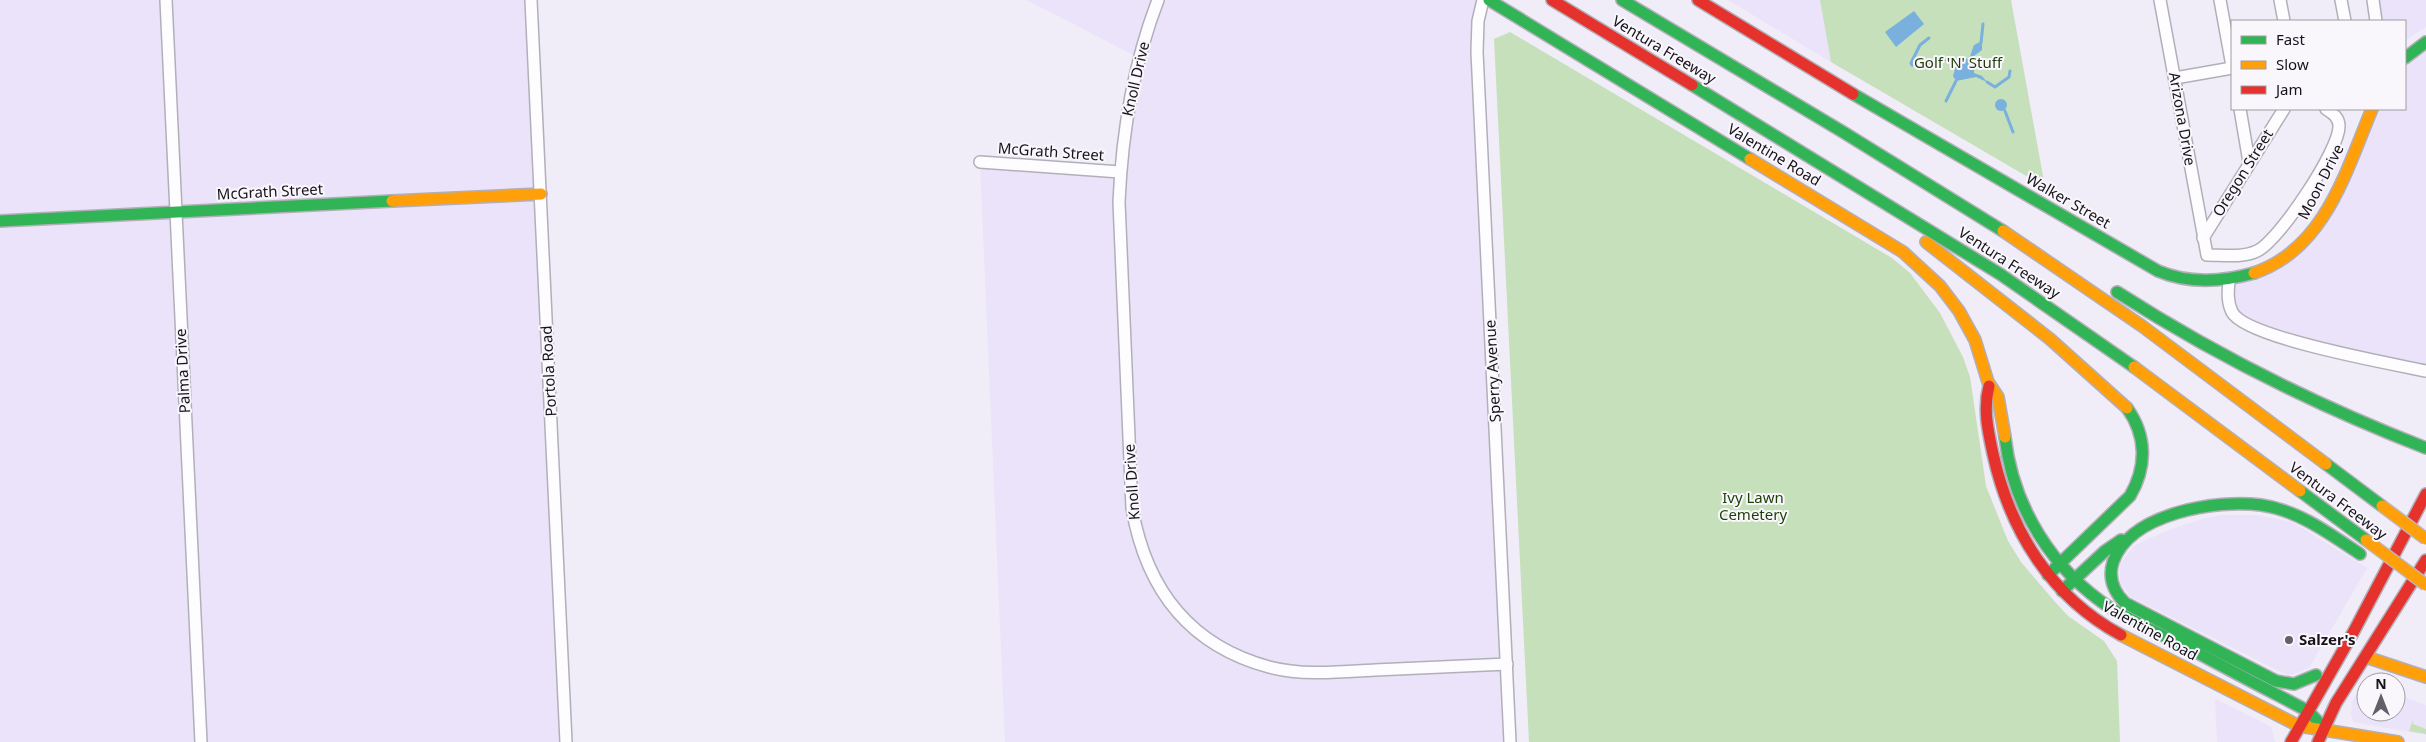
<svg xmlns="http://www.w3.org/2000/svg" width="2426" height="742" viewBox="0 0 2426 742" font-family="'Noto Sans',sans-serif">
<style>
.built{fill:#eae3f9}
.green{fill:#c5e0ba}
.water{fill:#7ab0dd}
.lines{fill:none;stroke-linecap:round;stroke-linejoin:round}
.stream{stroke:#7ab0dd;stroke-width:3}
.street-casing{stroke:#b2afb8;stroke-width:14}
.fast-casing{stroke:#b2afb8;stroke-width:14}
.slow-casing{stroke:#b2afb8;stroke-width:14}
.jam-casing{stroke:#b2afb8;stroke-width:14}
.street{stroke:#fdfcfe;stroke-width:11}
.fast{stroke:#30b455;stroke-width:11}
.slow{stroke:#ff9f0a;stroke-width:11}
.jam{stroke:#e5322d;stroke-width:11}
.slow-bridge-casing{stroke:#bfb6ba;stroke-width:14;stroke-linecap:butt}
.slow-bridge{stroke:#ff9f0a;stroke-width:11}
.poi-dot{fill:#635f68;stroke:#f9f7fc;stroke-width:2}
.labels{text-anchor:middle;stroke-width:4;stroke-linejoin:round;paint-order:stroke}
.street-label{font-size:15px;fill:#17131b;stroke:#f9f7fc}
.park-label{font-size:15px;fill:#1d3e07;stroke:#f9f7fc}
.poi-label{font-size:15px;font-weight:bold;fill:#17131b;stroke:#f9f7fc;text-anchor:start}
</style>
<rect width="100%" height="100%" fill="#f0ecf8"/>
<!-- built -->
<g class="built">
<path d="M0,0H530L566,742H0Z"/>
<path d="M1027,0H1483L1481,9L1510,742H1005L980,162L1120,172L1139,58Z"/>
<path d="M1728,0H1820L1831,62Z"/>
<path d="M2376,0H2426V27L2405,40V21H2381Z"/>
<path d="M2426,42V371L2284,338L2232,313L2229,281L2303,243L2372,109H2405V58Z"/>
<path d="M2223,515H2256L2292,522L2367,568L2309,668L2289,676L2131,597L2120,583V564L2134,546L2166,531L2202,519Z"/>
<path d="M2362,685H2366V712H2396V694L2426,705V735L2354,722L2351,715L2352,702Z"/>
<path d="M2215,699L2271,727L2275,742H2217Z"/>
</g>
<!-- green -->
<g class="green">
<path d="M1820,0H2011L2045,187L1831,62Z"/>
<path d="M1510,32L1892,258L1910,273L1940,313L1963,357L1970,377L1986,486L2008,541L2021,562L2056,603L2068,616L2104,641L2117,661L2120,742H1529L1494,39Z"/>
<path d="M2413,720V724L2426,729V734L2409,731Z"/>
</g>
<!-- water -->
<g class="water">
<path d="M1914,11L1924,24L1896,47L1885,32Z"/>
<path d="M1980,42L1982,45V50L1974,56V73L1982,76L1987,82L1976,77L1956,81L1953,76L1955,69L1953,64L1942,60V57L1957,64L1963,59H1969L1974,45Z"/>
<circle cx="2001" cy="105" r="6"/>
</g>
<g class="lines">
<!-- stream -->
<g class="stream">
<path d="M1929,38L1920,45L1911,63L1912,65L1931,63L1942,58"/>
<path d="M1981,43L1983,24"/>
<path d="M1987,82L1995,87L2009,77L2010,71"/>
<path d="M1946,101L1956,81"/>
<path d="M2005,111L2013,132"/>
</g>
<defs>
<g id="street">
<path d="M166,0L201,742"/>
<path d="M531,0L566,742"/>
<path d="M1158,0C1133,65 1122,133 1119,202L1132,508C1146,588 1188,645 1269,667C1303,676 1340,672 1375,670C1419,668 1463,666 1507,664"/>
<path d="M1483,0L1478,21L1477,52L1510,742"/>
<path d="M2160,0L2207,255C2222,255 2243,258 2257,251C2279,241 2340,149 2339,126C2339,117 2332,113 2326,109"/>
<path d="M2220,0L2232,66"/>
<path d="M2280,0L2284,21"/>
<path d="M2341,0L2345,21"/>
<path d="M2373,0L2376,21"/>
<path d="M2175,78L2232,68"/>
<path d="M2240,109L2249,162"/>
<path d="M980,162L1120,172"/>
<path d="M2203,238L2284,109"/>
<path d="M2229,281C2228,291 2227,302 2232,312C2245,338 2393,364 2426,371"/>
</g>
<g id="fast">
<path d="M1489,0L1750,159"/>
<path d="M1622,0L1843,132L2003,231"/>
<path d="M2405,58L2426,42"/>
<path d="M1692,85L2000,274L2134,367"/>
<path d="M1853,94L2158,271C2189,284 2222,282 2254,273"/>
<path d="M0,221L392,201"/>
<path d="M2117,292C2215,355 2318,406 2426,448"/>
<path d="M2005,437C2013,507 2052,570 2112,609C2136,623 2162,635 2187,647C2227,669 2268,690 2308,711L2324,728"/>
<path d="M2326,464L2382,506"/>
<path d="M2300,491L2366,540"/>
<path d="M2048,575L2130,496C2147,467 2147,436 2127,408"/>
<path d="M2062,591L2105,551L2121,540"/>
<path d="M2316,675L2294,684L2276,681L2125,603C2113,591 2108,578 2113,562C2130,513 2217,499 2261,505C2298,510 2330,534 2360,554"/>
</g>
<g id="slow">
<path d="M1750,159L1903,252L1940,286L1959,311L1975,340L1988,382L1998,397L2005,437"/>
<path d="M392,201L541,194"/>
<path d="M2003,231L2142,326L2326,464"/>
<path d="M1926,242L2050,339L2127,408"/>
<path d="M2254,273C2325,249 2346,171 2372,109"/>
<path d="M2134,367L2300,491"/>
<path d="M2121,635L2299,726L2398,742"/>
<path d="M2366,657L2426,677"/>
</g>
<g id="jam">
<path d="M1552,0L1692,85"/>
<path d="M1698,0L1853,94"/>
<path d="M1989,386C1983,409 1988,431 1993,454C2010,531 2051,597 2121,635"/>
<path d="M2291,742L2354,631L2426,494"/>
<path d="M2318,742L2336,703L2426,560"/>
</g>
</defs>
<!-- street casing -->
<use href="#street" class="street-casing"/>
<!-- fast casing -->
<use href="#fast" class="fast-casing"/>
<!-- slow casing -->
<use href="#slow" class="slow-casing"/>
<!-- jam casing -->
<use href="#jam" class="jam-casing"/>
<!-- street -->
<use href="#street" class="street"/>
<!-- fast -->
<use href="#fast" class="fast"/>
<!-- slow -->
<use href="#slow" class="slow"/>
<!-- jam -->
<use href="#jam" class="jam"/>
<defs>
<g id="slow-bridge">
<path d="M2382,506L2426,539"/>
<path d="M2366,540L2426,585"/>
</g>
</defs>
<!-- slow-bridge casing -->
<use href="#slow-bridge" class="slow-bridge-casing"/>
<!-- slow-bridge -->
<use href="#slow-bridge" class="slow-bridge"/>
</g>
<!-- markers -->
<circle class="poi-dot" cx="2289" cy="640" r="5"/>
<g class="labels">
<!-- street labels -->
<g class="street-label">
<text transform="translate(1664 50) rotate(31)" y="5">Ventura Freeway</text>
<text transform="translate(1136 79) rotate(-77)" y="5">Knoll Drive</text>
<text transform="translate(2182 119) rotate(80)" y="5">Arizona Drive</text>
<text transform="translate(1051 152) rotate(4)" y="5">McGrath Street</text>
<text transform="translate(1774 155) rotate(31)" y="5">Valentine Road</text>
<text transform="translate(2243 173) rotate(-58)" y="5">Oregon Street</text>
<text transform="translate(2321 182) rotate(-63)" y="5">Moon Drive</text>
<text transform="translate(270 192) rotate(-3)" y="5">McGrath Street</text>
<text transform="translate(2068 201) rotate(30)" y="5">Walker Street</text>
<text transform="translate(2009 263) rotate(33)" y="5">Ventura Freeway</text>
<text transform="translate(183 371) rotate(-93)" y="5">Palma Drive</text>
<text transform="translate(549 371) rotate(-93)" y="5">Portola Road</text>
<text transform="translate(1493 371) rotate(-93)" y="5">Sperry Avenue</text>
<text transform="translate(1132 482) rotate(-94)" y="5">Knoll Drive</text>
<text transform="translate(2338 501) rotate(37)" y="5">Ventura Freeway</text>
<text transform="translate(2150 631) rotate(29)" y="5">Valentine Road</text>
</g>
<!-- park labels -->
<g class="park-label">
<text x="1958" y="68">Golf 'N' Stuff</text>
<text x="1753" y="503">Ivy Lawn<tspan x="1753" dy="17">Cemetery</tspan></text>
</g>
<!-- poi labels -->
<g class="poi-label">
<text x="2299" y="645">Salzer's</text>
</g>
</g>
<!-- legend -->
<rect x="2231" y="20" width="175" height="90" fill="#f9f7fc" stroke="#9f9ca2"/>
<rect x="2241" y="36" width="25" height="8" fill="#30b455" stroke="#9f9ca2"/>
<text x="2276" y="45" font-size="15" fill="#17131b">Fast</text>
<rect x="2241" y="61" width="25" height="8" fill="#ff9f0a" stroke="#9f9ca2"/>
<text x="2276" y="70" font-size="15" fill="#17131b">Slow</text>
<rect x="2241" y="86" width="25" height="8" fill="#e5322d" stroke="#9f9ca2"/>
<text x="2276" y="95" font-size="15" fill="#17131b">Jam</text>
<!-- north arrow -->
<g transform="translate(2381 697)"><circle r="24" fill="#f9f7fc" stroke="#9f9ca2"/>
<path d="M0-4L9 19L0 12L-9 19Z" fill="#635f68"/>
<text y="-8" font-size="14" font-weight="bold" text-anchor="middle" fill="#17131b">N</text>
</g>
</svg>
